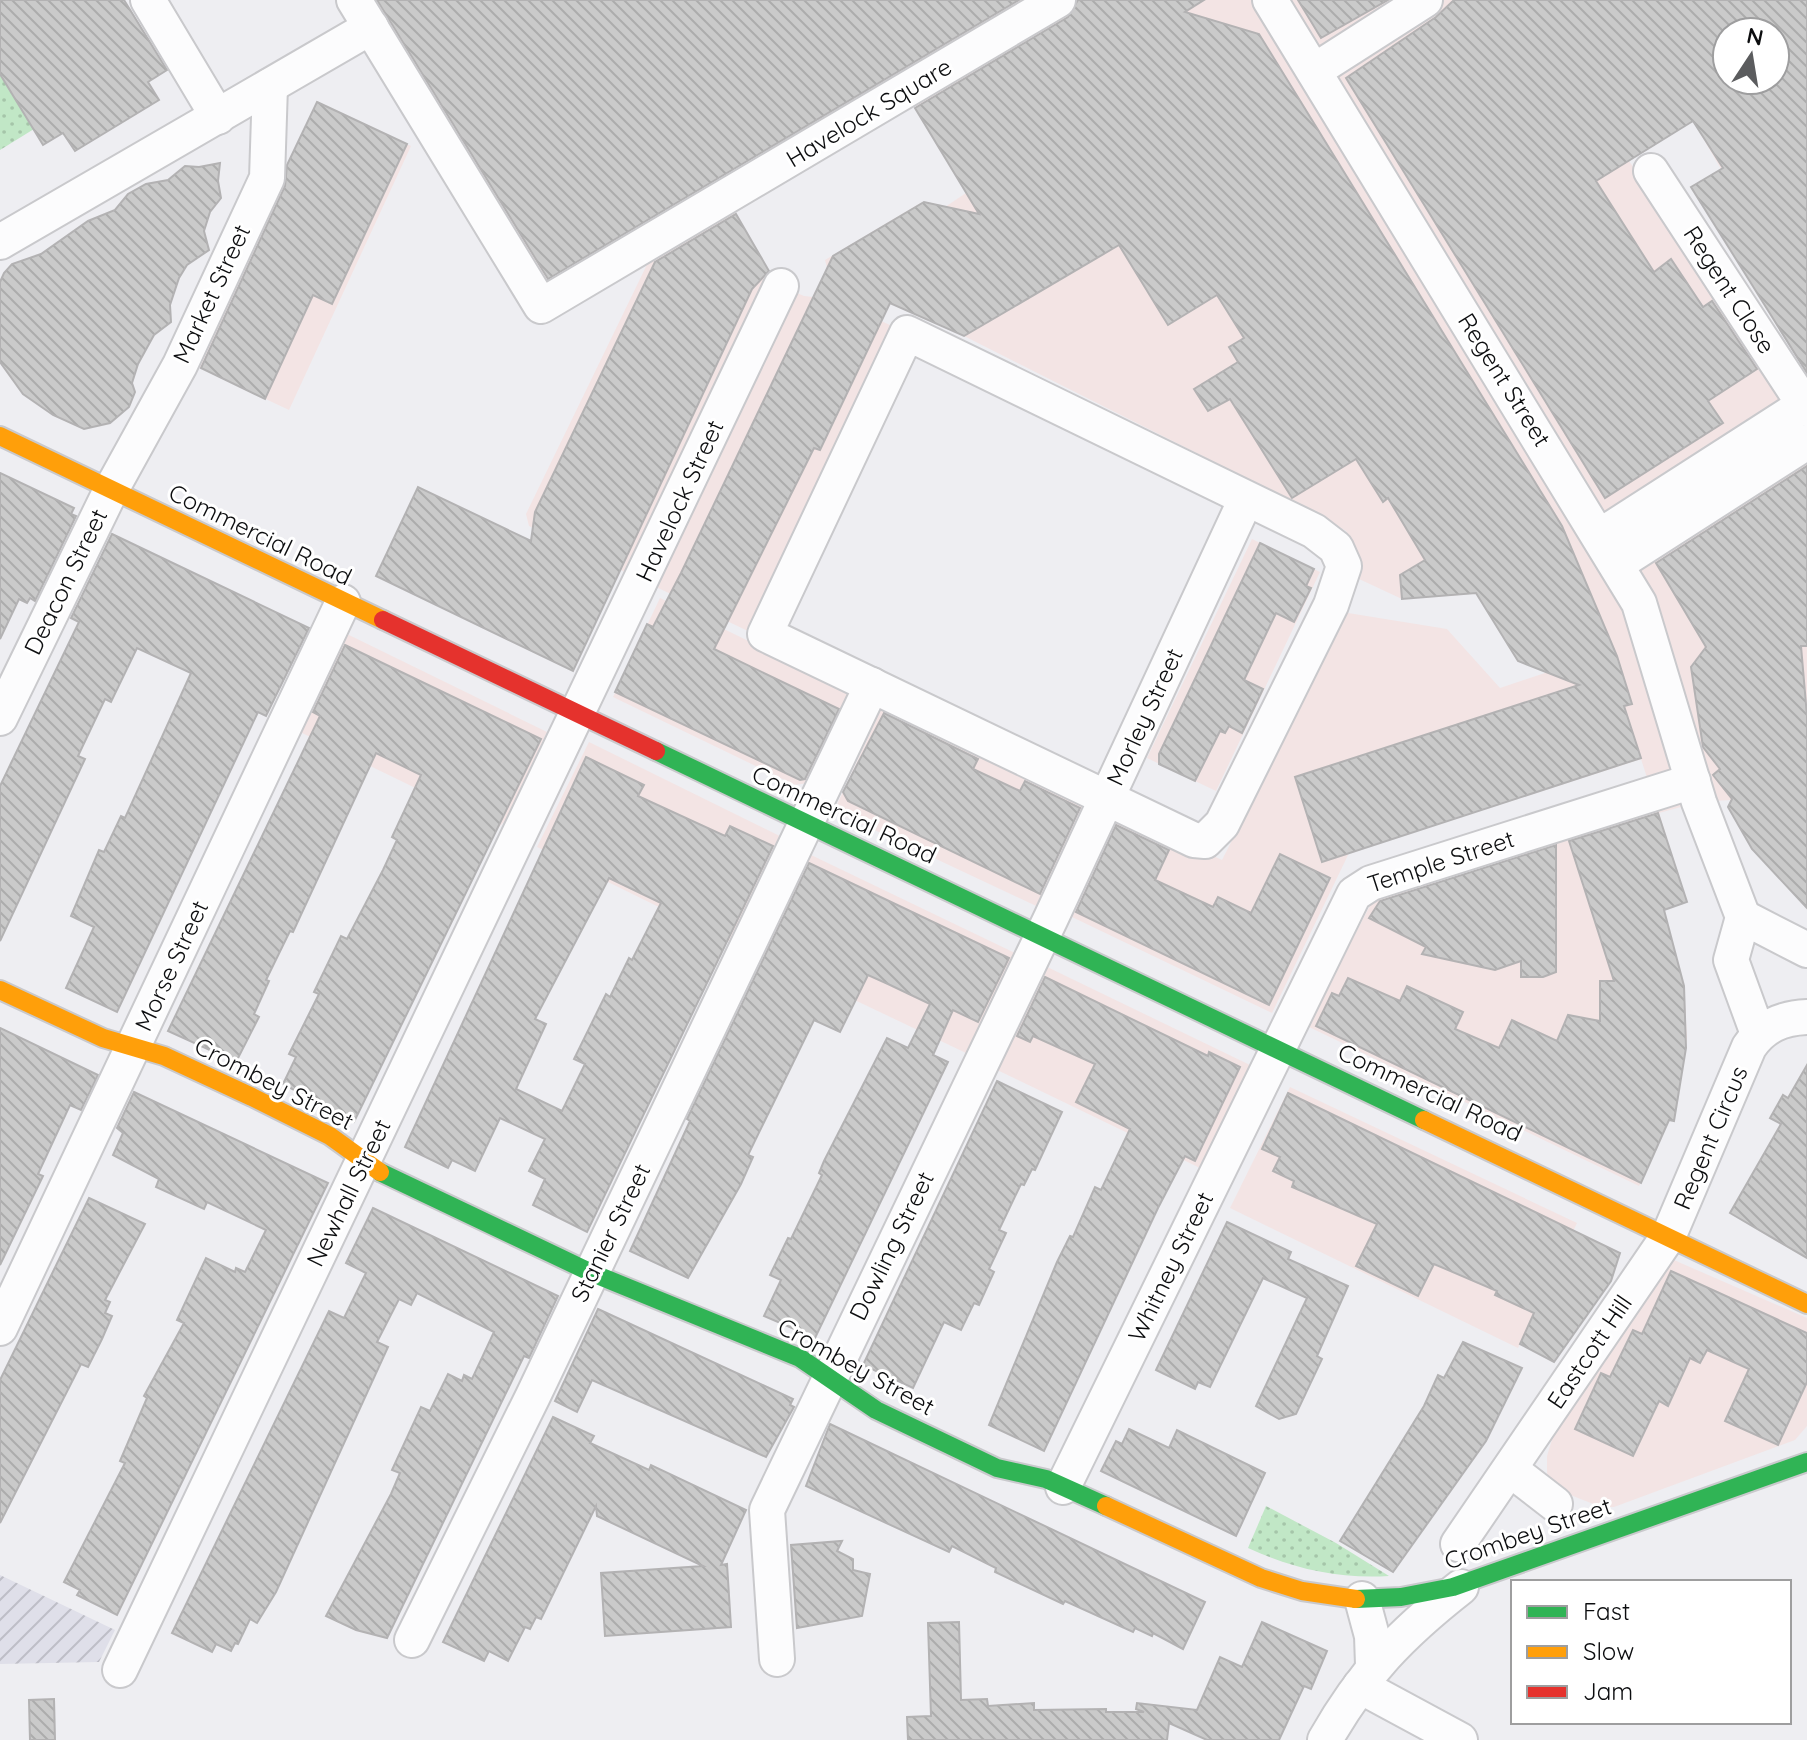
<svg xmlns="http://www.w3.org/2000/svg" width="1807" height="1740" viewBox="0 0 1807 1740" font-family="Quicksand,sans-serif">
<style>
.commercial{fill:#f3e4e4;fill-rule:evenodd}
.industrial{fill:url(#industrial-furrows)}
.grass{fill:url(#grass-dots)}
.building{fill:url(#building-back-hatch);stroke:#b3b2b3;stroke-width:2;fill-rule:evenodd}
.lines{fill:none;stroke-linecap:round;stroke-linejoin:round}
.street-casing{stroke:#c9c9cc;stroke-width:38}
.fast-casing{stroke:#c9c9cc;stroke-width:22}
.slow-casing{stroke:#c9c9cc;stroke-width:22}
.jam-casing{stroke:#c9c9cc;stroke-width:22}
.street{stroke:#fcfcfd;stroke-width:34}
.fast{stroke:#30b455;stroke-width:18}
.slow{stroke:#ff9f0a;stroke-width:18}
.jam{stroke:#e5322d;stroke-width:18}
.labels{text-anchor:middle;stroke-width:6;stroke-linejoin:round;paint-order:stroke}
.street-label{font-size:24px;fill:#0c0d0f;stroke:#fff}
</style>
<defs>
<pattern id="industrial-furrows" width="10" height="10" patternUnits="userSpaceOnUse" patternTransform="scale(2)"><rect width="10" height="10" fill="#dfdfe9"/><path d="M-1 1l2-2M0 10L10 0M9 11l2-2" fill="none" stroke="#bebec7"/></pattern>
<pattern id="grass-dots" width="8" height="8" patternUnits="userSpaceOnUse" patternTransform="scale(2)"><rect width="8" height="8" fill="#c1e7c6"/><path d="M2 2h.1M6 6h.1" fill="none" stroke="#a5c5a9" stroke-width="1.8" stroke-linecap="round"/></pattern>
<pattern id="building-back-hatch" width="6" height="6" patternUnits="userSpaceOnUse" patternTransform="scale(2)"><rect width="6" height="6" fill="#cacaca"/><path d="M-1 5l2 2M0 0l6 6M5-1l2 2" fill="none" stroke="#acacac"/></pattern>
</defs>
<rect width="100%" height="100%" fill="#eeeef2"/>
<!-- commercial -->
<g class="commercial">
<path d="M363,0H1807V117L1721,169L1693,121L1629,161L1741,323L1807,428V908L1738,823L1728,807L1731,800L1699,802L1659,813L1685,896L1664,910L1684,985L1687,1038L1674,1121H1669L1639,1186L1307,1026L1374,898L1433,875L1435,883L1486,867L1648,809L1658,812L1641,759L1349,853L1272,1013L1072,917L1121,813L1222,860L1348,613L1447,629L1500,688L1602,654L1598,641L1527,665L1518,661L1472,586L1457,595L1402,599L1359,579L1361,566L1357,550L1346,531L1316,513L964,336L829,275L825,260L919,204L924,202L936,213L966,193L897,74L537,284ZM1727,32H1775V80H1727Z"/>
<path d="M317,102L411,146L289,410L194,365Z"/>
<path d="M734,212L773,278L781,286L804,296L813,297L815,291L901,330L752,633L529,526L526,514L656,246L688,238Z"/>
<path d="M1252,539L1320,572L1216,791L1147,758Z"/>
<path d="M660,598L847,689L849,695L808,783L795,785L613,697Z"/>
<path d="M347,634L547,732L505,821L498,828L300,732Z"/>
<path d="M885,701L1099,800L1047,911L834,811Z"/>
<path d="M589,742L792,842L740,947L537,847Z"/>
<path d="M809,854L1015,953L966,1053L760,955Z"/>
<path d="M1041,964L1250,1065L1200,1168L991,1067Z"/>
<path d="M1290,1087L1577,1223L1518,1348L1230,1208Z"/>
<path d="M1667,1257L1807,1318V1426L1795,1440L1614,1507H1601L1555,1489L1547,1473V1456L1554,1433L1641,1283Z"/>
</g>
<!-- industrial -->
<path class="industrial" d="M0,1575L115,1630L99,1662L0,1664Z"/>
<!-- grass -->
<g class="grass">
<path d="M0,74L34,129L0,150Z"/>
<path d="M1266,1506L1336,1543L1389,1576C1338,1579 1294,1569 1248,1548Z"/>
</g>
<!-- building -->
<g class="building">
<path d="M0,0H124L167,70L148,82L159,100L75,151L63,133L43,145L0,74Z"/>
<path d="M377,0H1019L548,279Z"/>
<path d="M1078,0H1204L1185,12L1259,34L1562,526L1617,656L1632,704L1624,706L1641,758L1322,862L1295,777L1579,685L1518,661L1476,593L1402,599L1400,575L1425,560L1388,498L1383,502L1356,459L1292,498L1230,399L1208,411L1194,389L1238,362L1229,347L1244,338L1217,295L1168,325L1119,245L964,336L890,303L820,450L814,448L714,649L839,709L805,779L800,780L615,692L647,624L653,627L681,573L833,256L924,202L979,214L915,108L1068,17Z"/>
<path d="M1298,0H1388L1321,38Z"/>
<path d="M1454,0H1807V373L1691,187L1723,168L1693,121L1596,181L1654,272L1671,259L1703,307L1712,301L1757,369L1708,401L1723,423L1605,498L1346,78L1436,17ZM1727,32H1775V80H1727Z"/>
<path d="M317,102L407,144L332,304L313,295L265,399L201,368L285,186L287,165Z"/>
<path d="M220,163L218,181L221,198L210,212L204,231L209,250L187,265L179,278L170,305L171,322L154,335L138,364L132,383L135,392L129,407L110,423L84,429L53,415L23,394L0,362V282L4,273L12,264L41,254L88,221L115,210L128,194L146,184L168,180L185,166L199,167Z"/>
<path d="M736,214L769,271L752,289L573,671L376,576L418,487L531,541L535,512L655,262Z"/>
<path d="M1807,466V646H1801L1807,716V908L1752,849L1728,807L1732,799L1713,775L1720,769L1703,747L1691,667L1706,647L1656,563Z"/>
<path d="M0,473L74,508L71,514L76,516L35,601L30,598L27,603L19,599L0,639Z"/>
<path d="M112,534L309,628L266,716L258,712L117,1012L66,988L94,927L71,916L99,850L104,852L121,816L125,818L191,673L137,648L111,702L105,699L78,756L85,759L0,941V786L79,622L71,618Z"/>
<path d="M1260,543L1314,569L1306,586L1311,588L1294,622L1276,613L1244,680L1263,689L1255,706L1242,733L1229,726L1225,733L1220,731L1195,781L1159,764V754Z"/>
<path d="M345,645L541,739L354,1122L283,1084L296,1057L289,1054L319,994L314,992L341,936L347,939L383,870L397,840L392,837L421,775L376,753L293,932L290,931L266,980L269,981L254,1014L259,1017L236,1062L168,1031L320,716L313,712Z"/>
<path d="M884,713L978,759L973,769L1020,791L1025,781L1080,808L1040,894L848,801L843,792Z"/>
<path d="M586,757L644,785L638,796L725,836L730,826L773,846L587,1232L533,1205L545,1179L529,1171L545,1139L500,1118L475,1171L452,1160L448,1168L405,1147ZM609,878L661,903L632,960L629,958L610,997L606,994L574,1059L585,1064L562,1111L516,1089L546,1024L535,1019Z"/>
<path d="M1658,813L1687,902L1664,910L1684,986L1686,1048L1674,1121L1669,1120L1641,1183L1316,1026L1332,993L1339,996L1348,978L1400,1001L1407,986L1463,1012L1455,1029L1499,1048L1512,1020L1557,1041L1568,1015L1600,1021V981H1614L1569,841Z"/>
<path d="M1116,825L1169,850L1155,880L1213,907L1218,897L1251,913L1280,854L1330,878L1269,1005L1076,912Z"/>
<path d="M1556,845V972L1543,977H1521V961L1495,970L1422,954L1426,947L1369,918L1380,901Z"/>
<path d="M809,863L1009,958L978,1022L953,1010L933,1055L948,1062L815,1338L764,1316L781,1280L770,1275L788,1238L791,1239L822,1175L819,1173L824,1161L887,1038L908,1048L930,1004L888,984L868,975L840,1032L814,1020L748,1155L753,1157L741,1184L688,1278L630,1251L690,1121L687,1119Z"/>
<path d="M1045,977L1208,1056L1209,1052L1240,1067L1195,1161L1185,1156L1158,1208L1044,1451L989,1425L1057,1262L1070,1236L1073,1237L1095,1187L1101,1190L1130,1129L1076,1102L1095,1064L1033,1036L1030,1042L1017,1036Z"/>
<path d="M0,1028L98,1075L81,1110L70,1105L38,1174L43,1176L0,1265Z"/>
<path d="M1807,1065V1258L1730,1213L1781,1124L1770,1118L1783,1095L1788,1098Z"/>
<path d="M997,1081L1062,1112L1035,1170L1032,1169L1024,1185L1021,1184L999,1230L1006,1233L989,1269L994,1272L979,1305L974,1303L961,1330L944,1322L913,1388L863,1365Z"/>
<path d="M134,1092L328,1183L117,1615L77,1595L80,1590L64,1582L125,1463L120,1461L147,1398L144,1396L184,1323L177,1320L206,1258L235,1272L236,1268L245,1272L266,1230L207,1202L204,1209L156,1187L159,1179L113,1155L123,1133L117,1128Z"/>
<path d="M1288,1093L1620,1253L1611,1281L1554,1362L1520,1344L1534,1313L1495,1295L1497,1291L1434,1264L1418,1296L1356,1266L1377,1224L1292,1187L1294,1181L1273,1171L1280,1157L1262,1149Z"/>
<path d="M89,1198L145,1224L105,1300L110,1302L105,1313L112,1316L102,1339L88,1367L81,1364L0,1523V1380Z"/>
<path d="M373,1208L558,1296L529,1358L524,1356L387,1638L356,1630L326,1616L391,1494L400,1473L392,1470L421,1407L430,1411L448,1374L462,1381L464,1375L472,1379L494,1332L417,1293L411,1305L399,1299L377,1342L388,1347L276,1592L257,1623L250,1619L238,1644L235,1643L231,1651L216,1644L212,1652L172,1633L329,1311L344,1318L366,1273L346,1263Z"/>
<path d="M1227,1222L1291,1252L1288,1259L1348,1286L1317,1356L1322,1359L1296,1414L1279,1419L1256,1406L1307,1298L1263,1278L1210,1387L1198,1382L1195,1389L1156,1370Z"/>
<path d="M1671,1271L1807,1333V1382L1778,1445L1725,1421L1749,1369L1707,1350L1700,1363L1690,1358L1668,1406L1659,1401L1633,1456L1575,1429L1601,1373L1610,1377L1633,1330L1642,1334Z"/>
<path d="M598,1309L793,1399L790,1405L794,1407L766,1457L592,1380L577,1412L555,1401Z"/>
<path d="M1463,1342L1522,1368L1486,1441L1393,1572L1340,1541L1424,1406L1438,1375L1444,1378Z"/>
<path d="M553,1417L594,1436L590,1443L649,1470L651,1465L746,1510L721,1565L727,1564L731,1627L605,1636L601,1573L703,1566L597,1516L596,1506L541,1619L536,1617L530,1629L525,1627L508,1661L489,1651L484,1661L443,1642Z"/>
<path d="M830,1424L1205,1602L1183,1649L1153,1633L1152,1636L1135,1628L1133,1632L1065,1601L1063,1604L995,1572L996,1568L952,1546L949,1552L806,1486Z"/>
<path d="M1129,1429L1169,1448L1177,1430L1265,1473L1236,1536L1101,1471L1116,1441L1122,1444Z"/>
<path d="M842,1541L837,1551L853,1559V1570L870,1574L862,1616L797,1628L791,1545Z"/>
<path d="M959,1622L961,1700L987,1699L988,1706L1034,1703V1710L1106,1709V1712H1144L1136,1709L1137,1703L1197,1710L1220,1657L1242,1667L1262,1622L1327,1651L1311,1689L1304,1686L1279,1740H1207L1169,1723L1167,1740H908L907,1717L931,1716L928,1623Z"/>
<path d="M54,1699L55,1740H30L29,1700Z"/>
</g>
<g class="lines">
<defs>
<g id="street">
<path d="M148,0L218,117"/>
<path d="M354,0L541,306L1058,0"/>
<path d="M1270,0L1639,603L1699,802L1743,917L1731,960L1758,1034"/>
<path d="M1314,71L1425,0"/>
<path d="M1651,171L1807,409"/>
<path d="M0,242L371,27"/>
<path d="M907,333L1314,531L1336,548L1344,566L1331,605L1222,824L1205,841L1194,840L765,634Z"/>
<path d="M1600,536L1804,405"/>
<path d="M1617,564L1807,442"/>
<path d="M0,718L111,490L180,365L267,178L270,86"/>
<path d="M1743,917L1807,950"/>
<path d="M0,1328L343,602"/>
<path d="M1511,1470L1555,1504"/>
<path d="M1063,1487L1354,894L1371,883L1693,781"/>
<path d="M1458,1544L1669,1235L1749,1047C1763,1026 1782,1018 1807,1017"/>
<path d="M1362,1599L1372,1636L1373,1665"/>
<path d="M412,1640L533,1396L872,685"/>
<path d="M777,1659L767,1510L1051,918L1246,499"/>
<path d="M120,1670L781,286"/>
<path d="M1360,1686L1460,1740"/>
<path d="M1325,1740C1363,1673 1401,1634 1461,1587"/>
</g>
<g id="fast">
<path d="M656,751L1424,1120"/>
<path d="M380,1172L592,1273L800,1358L876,1410L997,1468L1046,1479L1106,1506"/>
<path d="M1356,1599L1401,1597L1453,1587L1807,1462"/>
</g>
<g id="slow">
<path d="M0,436L383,620"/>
<path d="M0,990L103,1038L164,1056L252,1097L330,1136L380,1172"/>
<path d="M1424,1120L1807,1304"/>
<path d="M1106,1506L1261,1578L1302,1591L1356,1599"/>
</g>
<path id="jam" d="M383,620L656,751"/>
</defs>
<!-- street casing -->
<use href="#street" class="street-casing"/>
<!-- fast casing -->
<use href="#fast" class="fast-casing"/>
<!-- slow casing -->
<use href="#slow" class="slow-casing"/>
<!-- jam casing -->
<use href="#jam" class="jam-casing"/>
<!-- street -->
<use href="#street" class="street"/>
<!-- fast -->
<use href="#fast" class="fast"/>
<!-- slow -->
<use href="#slow" class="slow"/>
<!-- jam -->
<use href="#jam" class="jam"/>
</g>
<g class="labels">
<!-- street labels -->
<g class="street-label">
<text transform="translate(869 113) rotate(-31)" y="8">Havelock Square</text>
<text transform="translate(1729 290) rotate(57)" y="8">Regent Close</text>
<text transform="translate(212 294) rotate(-65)" y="8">Market Street</text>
<text transform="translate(1504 380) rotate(58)" y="8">Regent Street</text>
<text transform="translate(680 501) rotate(-65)" y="8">Havelock Street</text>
<text transform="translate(260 535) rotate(26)" y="8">Commercial Road</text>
<text transform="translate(66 582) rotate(-64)" y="8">Deacon Street</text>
<text transform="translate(1145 717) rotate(-65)" y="8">Morley Street</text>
<text transform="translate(844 815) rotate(25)" y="8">Commercial Road</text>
<text transform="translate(1441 862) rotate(-18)" y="8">Temple Street</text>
<text transform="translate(172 966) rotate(-65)" y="8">Morse Street</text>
<text transform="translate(274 1084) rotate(27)" y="8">Crombey Street</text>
<text transform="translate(1430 1093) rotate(25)" y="8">Commercial Road</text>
<text transform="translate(1711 1138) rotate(-67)" y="8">Regent Circus</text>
<text transform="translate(349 1193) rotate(-64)" y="8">Newhall Street</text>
<text transform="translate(611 1233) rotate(-64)" y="8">Stanier Street</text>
<text transform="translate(892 1246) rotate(-64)" y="8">Dowling Street</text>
<text transform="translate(1171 1267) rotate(-64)" y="8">Whitney Street</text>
<text transform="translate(1590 1352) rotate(-56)" y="8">Eastcott Hill</text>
<text transform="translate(856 1367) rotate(29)" y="8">Crombey Street</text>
<text transform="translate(1528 1534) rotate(-19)" y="8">Crombey Street</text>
</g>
</g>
<!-- legend -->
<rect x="1511" y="1580" width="280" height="144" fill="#ffffff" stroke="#9e9e9f" stroke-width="2"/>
<rect x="1527" y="1606" width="40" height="12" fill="#30b455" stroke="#9e9e9f" stroke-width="2"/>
<text x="1583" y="1620" font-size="24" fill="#0c0d0f">Fast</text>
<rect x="1527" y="1646" width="40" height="12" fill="#ff9f0a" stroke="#9e9e9f" stroke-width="2"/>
<text x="1583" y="1660" font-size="24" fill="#0c0d0f">Slow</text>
<rect x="1527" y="1686" width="40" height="12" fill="#e5322d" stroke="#9e9e9f" stroke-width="2"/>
<text x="1583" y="1700" font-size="24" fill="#0c0d0f">Jam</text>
<!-- north arrow -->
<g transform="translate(1751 56) rotate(12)"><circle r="38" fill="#ffffff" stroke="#9e9e9f" stroke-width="2"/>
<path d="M0-6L14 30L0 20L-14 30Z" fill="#5b5c5e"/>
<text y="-12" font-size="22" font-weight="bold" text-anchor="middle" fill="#0c0d0f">N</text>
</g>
</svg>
